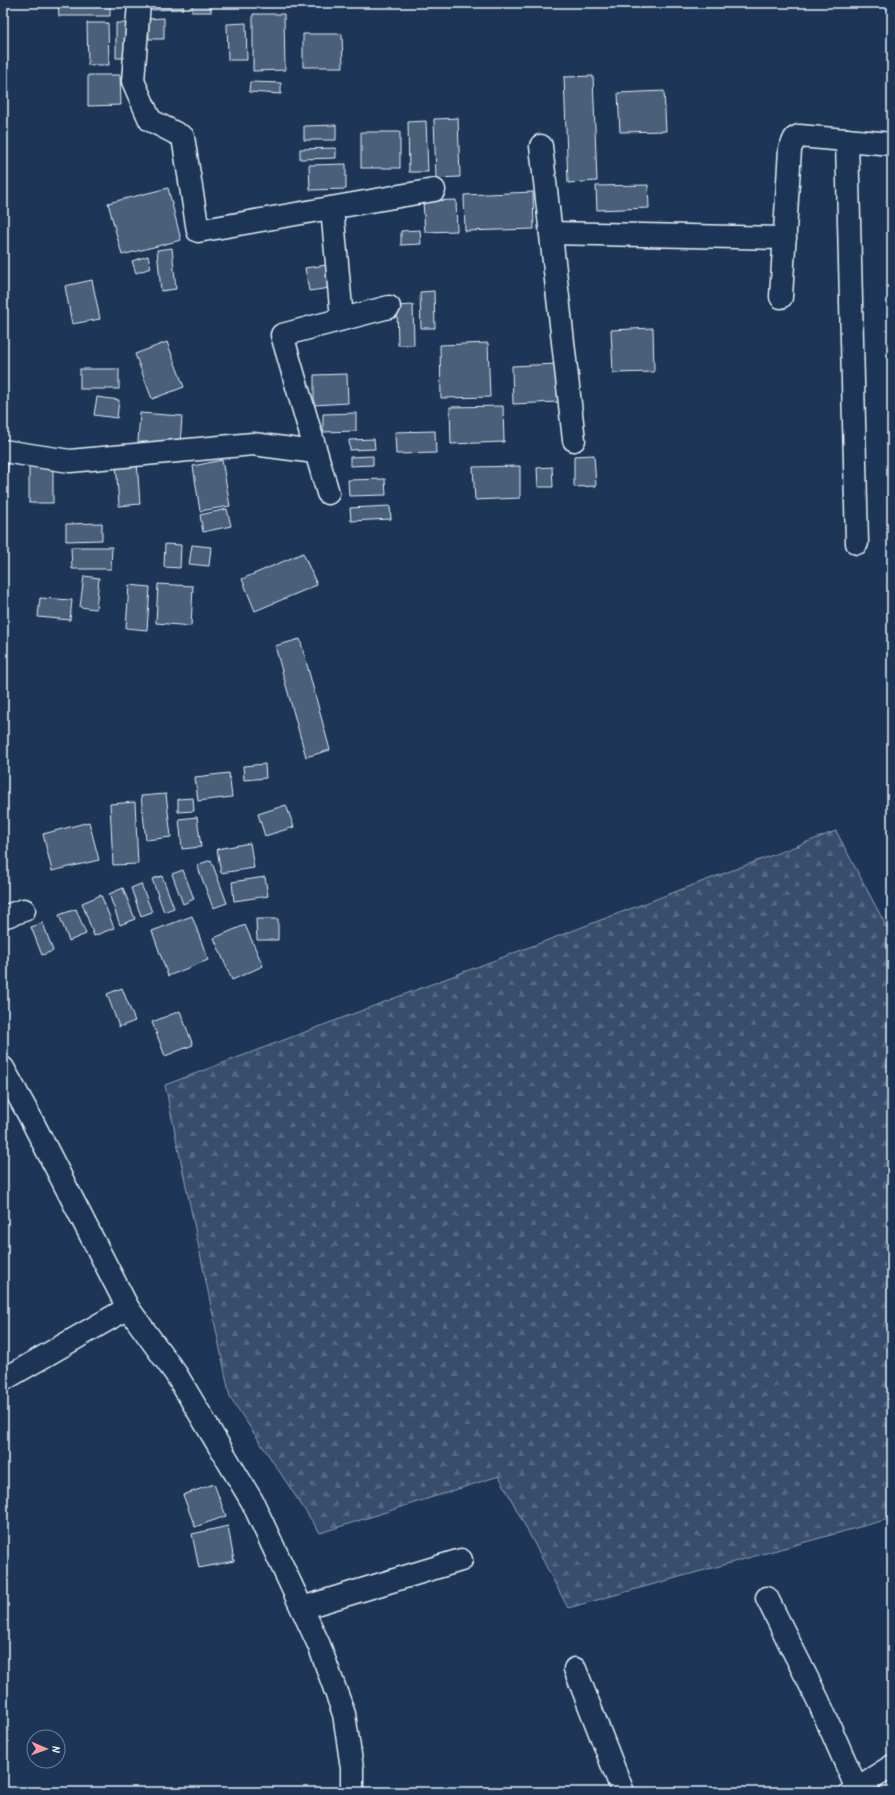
<svg xmlns="http://www.w3.org/2000/svg" width="895" height="1795" viewBox="0 0 895 1795" font-family="Kalam,sans-serif">
<style>
.forest{fill:url(#forest-firs);stroke:#909fb2}
.building{fill:#495e7a;stroke:#e8f1f8}
.lines{fill:none;stroke-linecap:round;stroke-linejoin:round}
.street-casing{stroke:#e8f1f8;stroke-width:25}
.street{stroke:#1d3557;stroke-width:22}
</style>
<defs>
<pattern id="forest-firs" width="22" height="20" patternUnits="userSpaceOnUse"><rect width="22" height="20" fill="#374d6c"/><path d="M5 1l3.5 6h-7zM16 11l3.5 6h-7z" fill="#546782"/></pattern>
</defs>
<rect width="100%" height="100%" fill="#1d3557"/>
<filter id="ink" filterUnits="userSpaceOnUse"><feTurbulence type="fractalNoise" baseFrequency=".025" numOctaves="2"/><feDisplacementMap in="SourceGraphic" scale="8" xChannelSelector="R" yChannelSelector="G"/><feConvolveMatrix kernelMatrix="1 2 1 2 8 2 1 2 1" color-interpolation-filters="sRGB"/></filter>
<g filter="url(#ink)">
<!-- forest -->
<path class="forest" d="M836,831L892,937V1518L568,1608L499,1476L320,1533L230,1397L165,1085Z"/>
<!-- building -->
<g class="building">
<path d="M58,3H110V16H59Z"/>
<path d="M151,3H183V9L151,10Z"/>
<rect x="192" y="3" width="19" height="9"/>
<path d="M253,14H284L285,70L253,71Z"/>
<path d="M164,18V39H149L148,19Z"/>
<path d="M87,23H108L109,65H88Z"/>
<path d="M116,23H128L129,58H116Z"/>
<path d="M246,23L247,60H228L227,24Z"/>
<path d="M303,34H342L343,67H303Z"/>
<path d="M88,75H120L121,105L88,106Z"/>
<path d="M593,76L597,181L568,183L564,77Z"/>
<path d="M250,82L281,83V94L249,92Z"/>
<path d="M664,91L666,131L620,132L618,93Z"/>
<path d="M458,118L460,177L436,178L434,119Z"/>
<path d="M426,121L428,172H409L408,122Z"/>
<path d="M336,125V140H304V126Z"/>
<rect x="361" y="132" width="39" height="36"/>
<path d="M336,148V158L300,159V149Z"/>
<path d="M346,164V189L310,190L309,165Z"/>
<path d="M648,185L649,208L597,210L596,186Z"/>
<path d="M168,188L181,240L122,255L108,203Z"/>
<path d="M533,192L534,229L465,231L464,195Z"/>
<path d="M456,200L457,231L425,232L423,201Z"/>
<path d="M420,230L421,244L401,245V231Z"/>
<path d="M172,248L176,289L161,291L157,250Z"/>
<path d="M148,256L151,268L136,273L132,261Z"/>
<path d="M334,264L337,287L309,291L305,268Z"/>
<path d="M92,280L100,319L72,324L65,286Z"/>
<path d="M434,291L435,328H421L420,292Z"/>
<path d="M413,305L414,345H398L397,306Z"/>
<path d="M653,328L654,372L613,373L611,330Z"/>
<path d="M167,342L184,387L152,399L135,354Z"/>
<path d="M488,343L490,397L441,398L440,345Z"/>
<path d="M557,364L559,402L513,404L512,366Z"/>
<rect x="80" y="369" width="39" height="20"/>
<path d="M347,374L348,403L314,405V375Z"/>
<path d="M97,397L119,400L117,418L94,415Z"/>
<path d="M503,406L504,442L451,444L450,407Z"/>
<path d="M140,413L182,416L180,445L138,442Z"/>
<path d="M356,413V431L323,432V414Z"/>
<path d="M435,431L436,453L396,454L395,432Z"/>
<path d="M374,439L375,449L350,450L349,440Z"/>
<path d="M594,455L596,486L574,487V456Z"/>
<path d="M373,456V465L350,466V457Z"/>
<path d="M3,459L9,460L5,485H3Z"/>
<rect x="29" y="460" width="24" height="43"/>
<path d="M222,460L230,506L200,511L193,466Z"/>
<path d="M137,462L140,504L119,506L116,463Z"/>
<path d="M520,466V498L475,500L473,467Z"/>
<path d="M552,467L553,487H538L537,468Z"/>
<path d="M385,479L386,495L349,496L348,480Z"/>
<path d="M390,506L391,519L351,521L350,508Z"/>
<path d="M227,509L231,526L203,532L200,515Z"/>
<path d="M102,523V540L66,541V524Z"/>
<path d="M165,544L181,545L180,568L164,567Z"/>
<path d="M192,545L211,547L209,566L189,564Z"/>
<path d="M71,547H112L111,569H72Z"/>
<path d="M303,553L317,585L255,611L242,579Z"/>
<path d="M84,576L99,578L96,609L80,607Z"/>
<path d="M158,584L193,586L191,626L156,623Z"/>
<path d="M129,585L150,587L147,630L126,628Z"/>
<path d="M40,598L72,600L70,620L38,617Z"/>
<path d="M300,639L330,750L306,757L275,646Z"/>
<path d="M265,764L266,778L244,780L243,766Z"/>
<path d="M229,773L232,797L198,801L195,777Z"/>
<path d="M166,794L171,837L146,840L141,796Z"/>
<path d="M193,798L194,811L178,812V799Z"/>
<path d="M135,802L138,864L113,865L110,804Z"/>
<path d="M286,805L294,827L265,836L258,814Z"/>
<path d="M197,817L201,847L182,849L179,819Z"/>
<path d="M89,822L99,860L52,871L43,834Z"/>
<path d="M250,843L254,868L221,873L217,849Z"/>
<path d="M211,860L227,903L213,908L197,865Z"/>
<path d="M183,870L194,899L183,904L172,874Z"/>
<path d="M162,876L174,908L164,912L152,879Z"/>
<path d="M265,877L268,896L234,901L232,882Z"/>
<path d="M141,884L152,912L141,916L131,888Z"/>
<path d="M123,888L135,919L120,925L109,894Z"/>
<path d="M101,895L114,928L94,936L82,903Z"/>
<path d="M76,909L86,934L69,941L59,915Z"/>
<path d="M192,916L208,960L168,976L152,931Z"/>
<path d="M256,919H278V940H257Z"/>
<path d="M43,923L53,951L42,955L31,927Z"/>
<path d="M245,925L263,966L232,980L214,938Z"/>
<path d="M122,988L135,1021L119,1027L107,994Z"/>
<path d="M180,1011L193,1045L165,1056L152,1022Z"/>
<path d="M214,1484L226,1516L195,1527L183,1495Z"/>
<path d="M228,1526L234,1561L199,1568L192,1534Z"/>
</g>
<g class="lines">
<defs>
<g id="street">
<path d="M139,3L133,81L150,120L183,137L198,231L434,190"/>
<path d="M847,140L857,543"/>
<path d="M541,146L574,440"/>
<path d="M332,208L342,319"/>
<path d="M551,233L785,238"/>
<path d="M781,297L790,149L795,138L799,136L892,144"/>
<path d="M3,451L70,461L253,444L315,452"/>
<path d="M328,493L282,335L389,307"/>
<path d="M3,917L24,910"/>
<path d="M3,1068L29,1115L128,1308L176,1374L252,1501L319,1645L344,1714L352,1768V1792"/>
<path d="M3,1380L128,1308"/>
<path d="M767,1598L818,1700L857,1789"/>
<path d="M302,1608L461,1560"/>
<path d="M575,1669L623,1792"/>
<path d="M851,1792L892,1766"/>
</g>
</defs>
<!-- street casing -->
<use href="#street" class="street-casing"/>
<!-- street -->
<use href="#street" class="street"/>
</g>
</g>
<!-- margin -->
<rect width="895" height="1795" fill="none" stroke="#1d3557" stroke-width="16"/>
<rect x="8" y="8" width="879" height="1779" fill="none" stroke="#e8f1f8" stroke-width="1.5" filter="url(#ink)"/>
<!-- north arrow -->
<g transform="translate(46 1749) rotate(92)"><circle r="19" fill="#1d3557" stroke="#6e8097"/>
<path d="M0-3L7 15L0 10L-7 15Z" fill="#ff9aa2"/>
<text y="-6" font-size="11" font-weight="bold" text-anchor="middle" fill="#e8f1f8">N</text>
</g>
</svg>
